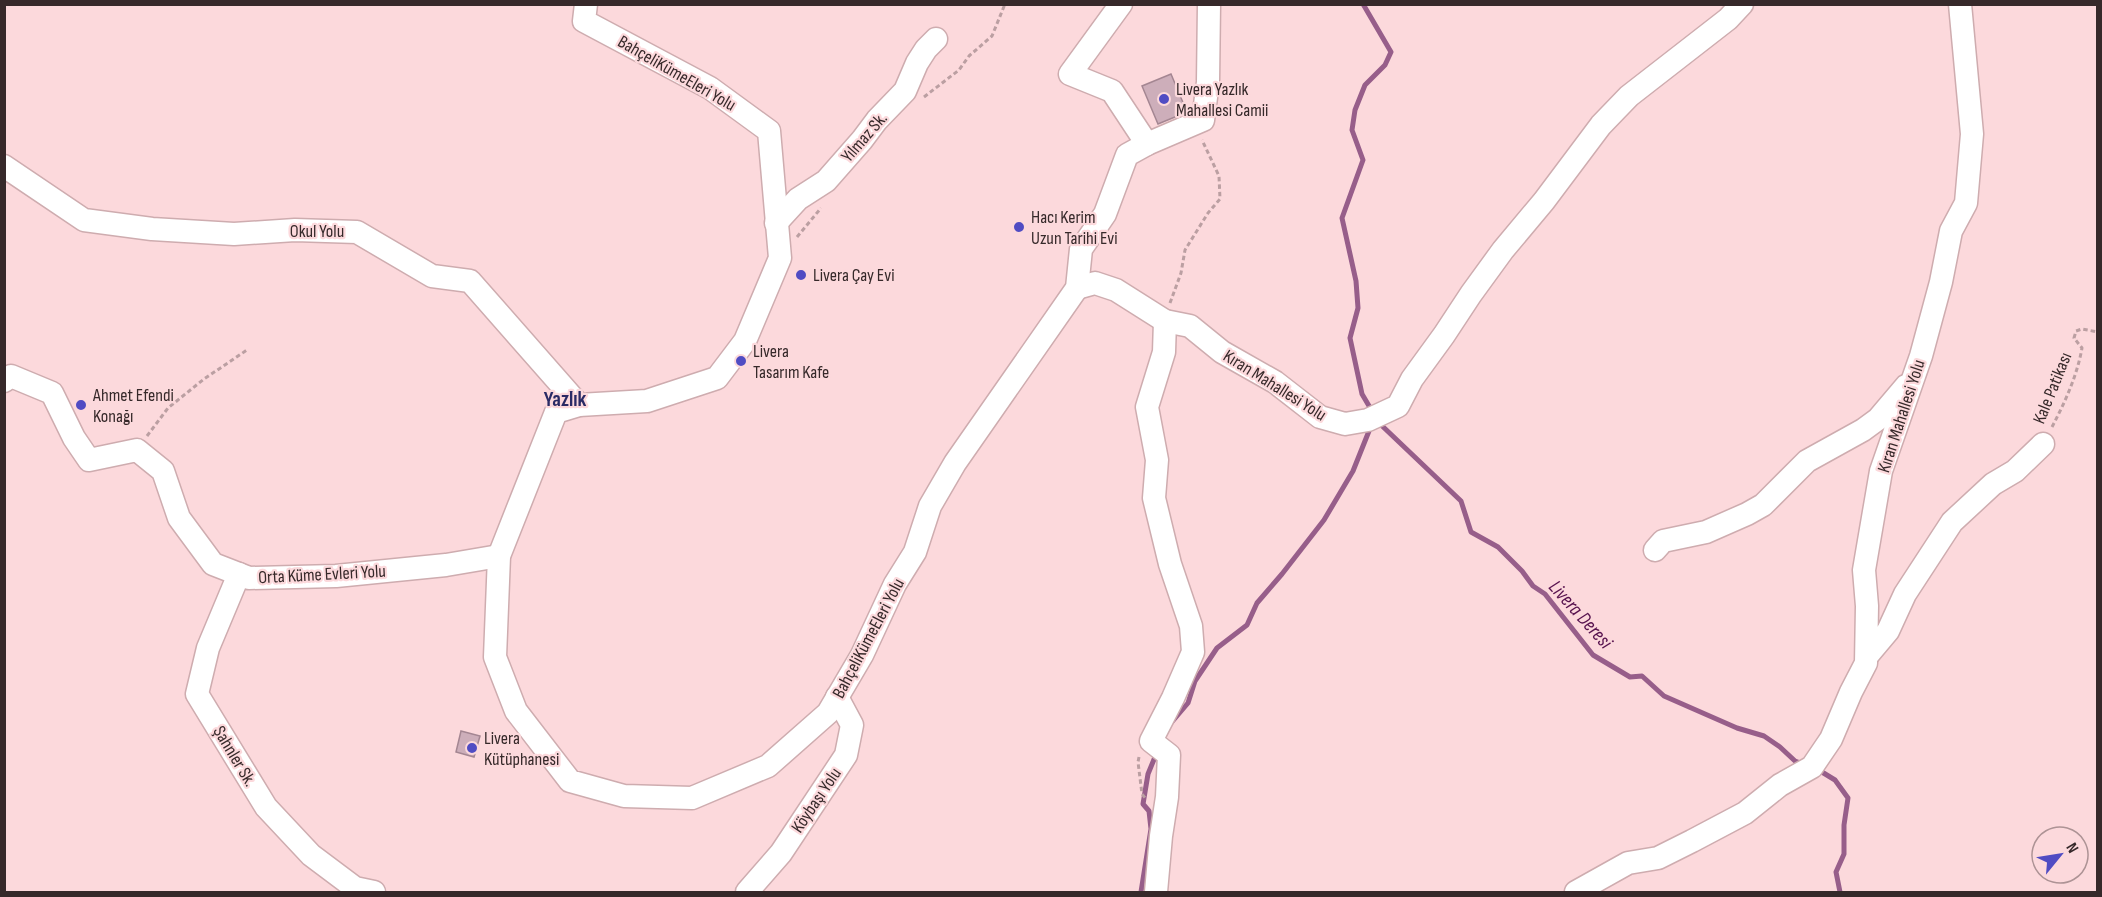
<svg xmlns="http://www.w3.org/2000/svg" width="2102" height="897" viewBox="0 0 2102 897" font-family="'Sofia Sans Condensed',sans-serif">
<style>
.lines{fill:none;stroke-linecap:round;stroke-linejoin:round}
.stream{stroke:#975e8a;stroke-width:5}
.building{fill:#cdaeba;stroke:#a48692;stroke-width:1.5}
.minor-casing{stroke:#ceacaf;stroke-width:25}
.path{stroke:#bb9fa2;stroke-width:3;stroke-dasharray:4.5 3;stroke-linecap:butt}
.minor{stroke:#fff;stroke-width:22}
.poi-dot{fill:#504cc3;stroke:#fcd9dc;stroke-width:2}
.labels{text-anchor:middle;stroke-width:4.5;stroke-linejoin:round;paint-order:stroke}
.street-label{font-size:18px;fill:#36292a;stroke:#fcd9dc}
.poi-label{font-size:18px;fill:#36292a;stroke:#fcd9dc;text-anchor:start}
.water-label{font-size:20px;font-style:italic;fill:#57124e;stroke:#fcd9dc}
.quarter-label{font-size:21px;font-weight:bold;fill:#2a2b65;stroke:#fcd9dc}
</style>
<rect width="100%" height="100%" fill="#fcd9dc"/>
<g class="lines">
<!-- stream -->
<g class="stream">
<path d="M1363,4L1391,52L1385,65L1365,85L1355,110L1352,130L1363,160L1342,218L1356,281L1358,308L1350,338L1362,394L1372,411"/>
<path d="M1378,422L1461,501L1471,532L1498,547L1522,571L1533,586L1545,594L1593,655L1630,677L1642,676L1664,696L1737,728L1764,736L1780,747L1795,761L1803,764"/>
<path d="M1171,723L1188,703L1195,681L1217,648L1247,625L1257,603L1282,574L1324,520L1353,471L1371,426"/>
<path d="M1817,769L1835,780L1848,798L1844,825V854L1836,872L1840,892"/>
<path d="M1141,892L1151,829L1149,811L1143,804L1148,774L1157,752"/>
</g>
</g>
<!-- building -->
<g class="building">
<path d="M1171,74L1187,112L1158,124L1142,86Z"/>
<path d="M461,731L480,736L474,757L456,752Z"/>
</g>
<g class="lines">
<defs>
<g id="minor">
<path d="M586,4L584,21L710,88L769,131L780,258L745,341L717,378L647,401L579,405L556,412L499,556L495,657L516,711L570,781L624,796L692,798L768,766L828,713L862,655L895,584L915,552L930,506L955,463L1077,288L1081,249L1105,214L1127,155L1147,144L1203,120L1208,82L1209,4"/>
<path d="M1121,4L1070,74L1112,91L1147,144"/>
<path d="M4,166L84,220L152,229L234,234L295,230L357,232L432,276L470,281L579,405"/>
<path d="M776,223L798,199L826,181L862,140L877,120L905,91L917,63L926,49L936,39"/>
<path d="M1077,288L1095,283L1116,290L1165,321L1190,326L1222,352L1275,382L1320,417L1345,424L1368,420L1398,406L1412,379L1444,335L1471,294L1503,250L1544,201L1601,125L1629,96L1728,19L1742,4"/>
<path d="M4,381L11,376L52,393L74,438L89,460L137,450L163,471L179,518L213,564L249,578L336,576L446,565L499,556"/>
<path d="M1655,550L1663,541L1706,532L1747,514L1763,505L1807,461L1863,430L1878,419L1906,386"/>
<path d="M239,574L208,648L197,694L266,807L311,855L355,888L374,892"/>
<path d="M1867,656L1888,631L1905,594L1952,522L1993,484L2015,471L2043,444"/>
<path d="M747,892L781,853L846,755L852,725L837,697"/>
<path d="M1156,892L1161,836L1167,797L1169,755L1151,741L1173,698L1193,652L1191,626L1170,564L1154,498L1157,460L1147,407L1164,352L1165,321"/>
<path d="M1576,892L1628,863L1658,858L1692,841L1745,813L1780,785L1812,767L1831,739L1851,692L1866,663L1867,606L1864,570L1881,471L1921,356L1941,282L1951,231L1966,203L1972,134L1960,4"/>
</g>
</defs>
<!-- minor casing -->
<use href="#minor" class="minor-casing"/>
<!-- path -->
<g class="path">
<path d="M924,97L959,70L969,56L992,36L1005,4"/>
<path d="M797,237L821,208"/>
<path d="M1170,303L1181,273L1185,250L1208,213L1220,199L1219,176L1202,140"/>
<path d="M2052,427C2065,402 2077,376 2082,348L2074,338L2076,331L2082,329L2098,332"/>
<path d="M147,436L168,408L204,379L247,350"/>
<path d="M1139,757L1138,762L1142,794L1146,799"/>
</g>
<!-- minor -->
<use href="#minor" class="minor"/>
</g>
<!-- markers -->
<g class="poi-dot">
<circle cx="1164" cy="99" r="6"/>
<circle cx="1019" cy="227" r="6"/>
<circle cx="801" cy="275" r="6"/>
<circle cx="741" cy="361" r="6"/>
<circle cx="81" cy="405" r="6"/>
<circle cx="472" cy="748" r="6"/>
</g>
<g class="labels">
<!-- street labels -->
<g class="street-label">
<text transform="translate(677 73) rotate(30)" y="6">BahçeliKümeEleri Yolu</text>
<text transform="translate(864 137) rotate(-49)" y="6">Yılmaz Sk.</text>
<text x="317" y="237">Okul Yolu</text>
<text transform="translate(1275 385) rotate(32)" y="6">Kıran Mahallesi Yolu</text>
<text transform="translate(2052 388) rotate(-68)" y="6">Kale Patikası</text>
<text transform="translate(1901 416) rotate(-72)" y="6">Kıran Mahallesi Yolu</text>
<text transform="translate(322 574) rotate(-3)" y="6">Orta Küme Evleri Yolu</text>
<text transform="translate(868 638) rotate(-62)" y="6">BahçeliKümeEleri Yolu</text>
<text transform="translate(235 756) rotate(59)" y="6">Şahnler Sk.</text>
<text transform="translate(816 800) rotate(-56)" y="6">Köybaşı Yolu</text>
</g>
<!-- poi labels -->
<g class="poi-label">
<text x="1176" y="95">Livera Yazlık<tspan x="1176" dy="21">Mahallesi Camii</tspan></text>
<text x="1031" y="223">Hacı Kerim<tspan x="1031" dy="21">Uzun Tarihi Evi</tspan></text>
<text x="813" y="281">Livera Çay Evi</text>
<text x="753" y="357">Livera<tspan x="753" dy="21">Tasarım Kafe</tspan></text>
<text x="93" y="401">Ahmet Efendi<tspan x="93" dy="21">Konağı</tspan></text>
<text x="484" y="744">Livera<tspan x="484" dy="21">Kütüphanesi</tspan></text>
</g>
<!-- water labels -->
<g class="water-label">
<text transform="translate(1581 614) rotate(48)" y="7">Livera Deresi</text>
</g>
<!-- quarter labels -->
<g class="quarter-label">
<text x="565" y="406">Yazlık</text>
</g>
</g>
<!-- border -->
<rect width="2102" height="897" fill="none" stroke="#36292a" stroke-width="12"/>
<!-- north arrow -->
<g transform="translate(2060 855) rotate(60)"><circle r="28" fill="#fcd9dc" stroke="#ad9395" stroke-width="1.5"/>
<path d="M0-4.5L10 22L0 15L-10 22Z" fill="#504cc3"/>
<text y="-9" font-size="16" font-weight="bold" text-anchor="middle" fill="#36292a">N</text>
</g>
</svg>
